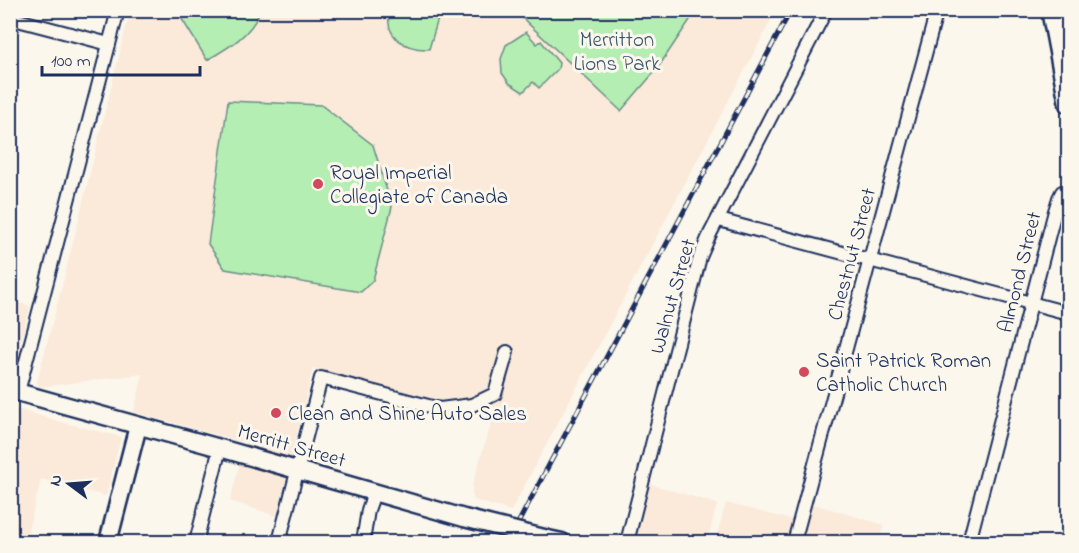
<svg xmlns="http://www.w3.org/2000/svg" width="1079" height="553" viewBox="0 0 1079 553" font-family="'Indie Flower',sans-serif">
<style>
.built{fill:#fbe9d9}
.green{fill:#b4eeb2;stroke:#688e88;stroke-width:1.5}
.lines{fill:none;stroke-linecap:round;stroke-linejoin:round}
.street-casing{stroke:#1b2f5e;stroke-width:16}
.secondary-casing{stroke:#1b2f5e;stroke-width:21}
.street{stroke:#fbf7ec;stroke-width:12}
.secondary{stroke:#fbf7ec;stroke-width:16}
.rail-casing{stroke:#1b2f5e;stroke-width:5}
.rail{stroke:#fbf7ec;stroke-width:3;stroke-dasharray:9;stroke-linecap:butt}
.secondary-bridge-casing{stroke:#1b2f5e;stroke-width:21;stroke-linecap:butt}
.secondary-bridge{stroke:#fbf7ec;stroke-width:16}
.poi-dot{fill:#d1495b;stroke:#fbf7ec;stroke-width:2}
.labels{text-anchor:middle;stroke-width:6;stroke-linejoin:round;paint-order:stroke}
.park-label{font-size:21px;fill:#3a556f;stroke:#fbf7ec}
.poi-label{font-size:21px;fill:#1b2f5e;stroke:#fbf7ec;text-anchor:start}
.street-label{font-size:21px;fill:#1b2f5e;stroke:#fbf7ec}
</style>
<rect width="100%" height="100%" fill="#fbf7ec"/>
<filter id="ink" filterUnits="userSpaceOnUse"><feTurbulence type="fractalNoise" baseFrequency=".0167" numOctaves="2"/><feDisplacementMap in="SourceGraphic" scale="12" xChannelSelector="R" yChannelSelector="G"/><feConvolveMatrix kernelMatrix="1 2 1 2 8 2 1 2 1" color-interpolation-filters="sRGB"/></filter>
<g filter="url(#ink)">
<!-- built -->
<g class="built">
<path d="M130,11H507L518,13L621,111L657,69L696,11H776L511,511L474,500L472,493L473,483L494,414L313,368L277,516L230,501L239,467L247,443L134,412L143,374L39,387L37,382L65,275Z"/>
<path d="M11,301L30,306L14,367L11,369Z"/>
<path d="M10,407L57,421L121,437L106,496L41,479L25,542H11Z"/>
<path d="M650,484L717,504L707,542H635Z"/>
<path d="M726,503L792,520L796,504L817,505L884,525L879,542H715Z"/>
</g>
<!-- green -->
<g class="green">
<path d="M390,10L443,11L440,12L429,49C406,50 383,37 390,10Z"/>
<path d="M177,11H260C251,35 228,48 207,60Z"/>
<path d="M507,11H696L657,69L621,111L518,14Z"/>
<path d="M526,32L537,44L541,41L559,63L558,69L539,88L533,82L523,92L509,83L502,73L501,59L506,45Z"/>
<path d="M228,101L321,105L373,145L392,207L373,280L361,292L225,269L208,244Z"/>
</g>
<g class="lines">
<defs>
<g id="street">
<path d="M10,18L109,44"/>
<path d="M719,220L1068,313"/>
<path d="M18,392L118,10"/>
<path d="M196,542L220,448"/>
<path d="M279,542L321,378L440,409L472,405L495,394L507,352"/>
<path d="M363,542L368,510L374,493"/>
<path d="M627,542L700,257L710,234L826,10"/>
<path d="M794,542L937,10"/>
<path d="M969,542L1055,211L1059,198L1062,192L1068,190"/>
</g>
<g id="secondary">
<path d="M1050,10L1068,104"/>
<path d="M10,390L220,448L464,518"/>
<path d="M548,539L562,542"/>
<path d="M108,542L138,426"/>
</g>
</defs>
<!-- street casing -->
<use href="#street" class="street-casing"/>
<!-- secondary casing -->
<use href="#secondary" class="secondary-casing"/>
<!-- street -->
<use href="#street" class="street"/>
<!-- secondary -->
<use href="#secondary" class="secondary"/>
<defs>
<path id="rail" d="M508,542L791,10"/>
</defs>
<!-- rail casing -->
<use href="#rail" class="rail-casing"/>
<!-- rail -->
<use href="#rail" class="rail"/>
<defs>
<path id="secondary-bridge" d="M464,518L548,539"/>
</defs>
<!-- secondary-bridge casing -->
<use href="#secondary-bridge" class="secondary-bridge-casing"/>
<!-- secondary-bridge -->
<use href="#secondary-bridge" class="secondary-bridge"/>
</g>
</g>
<!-- markers -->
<g class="poi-dot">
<circle cx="318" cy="184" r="6"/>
<circle cx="804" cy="372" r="6"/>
<circle cx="276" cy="413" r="6"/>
</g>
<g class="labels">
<!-- park labels -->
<g class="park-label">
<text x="617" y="46">Merritton<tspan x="617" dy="24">Lions Park</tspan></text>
</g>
<!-- poi labels -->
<g class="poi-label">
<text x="330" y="179">Royal Imperial<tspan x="330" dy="24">Collegiate of Canada</tspan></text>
<text x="816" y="367">Saint Patrick Roman<tspan x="816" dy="24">Catholic Church</tspan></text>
<text x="288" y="420">Clean and Shine Auto Sales</text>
</g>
<!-- street labels -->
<g class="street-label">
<text transform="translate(851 254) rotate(-75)" y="7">Chestnut Street</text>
<text transform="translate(1019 272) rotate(-76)" y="7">Almond Street</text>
<text transform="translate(672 296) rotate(-74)" y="7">Walnut Street</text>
<text transform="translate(292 445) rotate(16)" y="7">Merritt Street</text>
</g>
</g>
<!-- margin -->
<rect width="1079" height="553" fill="none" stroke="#fbf7ec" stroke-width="36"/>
<rect x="18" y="18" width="1043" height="517" fill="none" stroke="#1b2f5e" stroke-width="2" filter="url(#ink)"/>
<!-- north arrow -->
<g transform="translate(69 484) rotate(286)" stroke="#fbf7ec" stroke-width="4.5" paint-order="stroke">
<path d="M0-4.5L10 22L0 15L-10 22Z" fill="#1b2f5e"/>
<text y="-9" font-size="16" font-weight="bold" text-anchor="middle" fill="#1b2f5e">N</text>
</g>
<!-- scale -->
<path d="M42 66v9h158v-9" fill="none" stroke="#1b2f5e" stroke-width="3"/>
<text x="51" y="66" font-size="18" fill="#1b2f5e" stroke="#fbf7ec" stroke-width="4.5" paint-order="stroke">100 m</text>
</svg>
